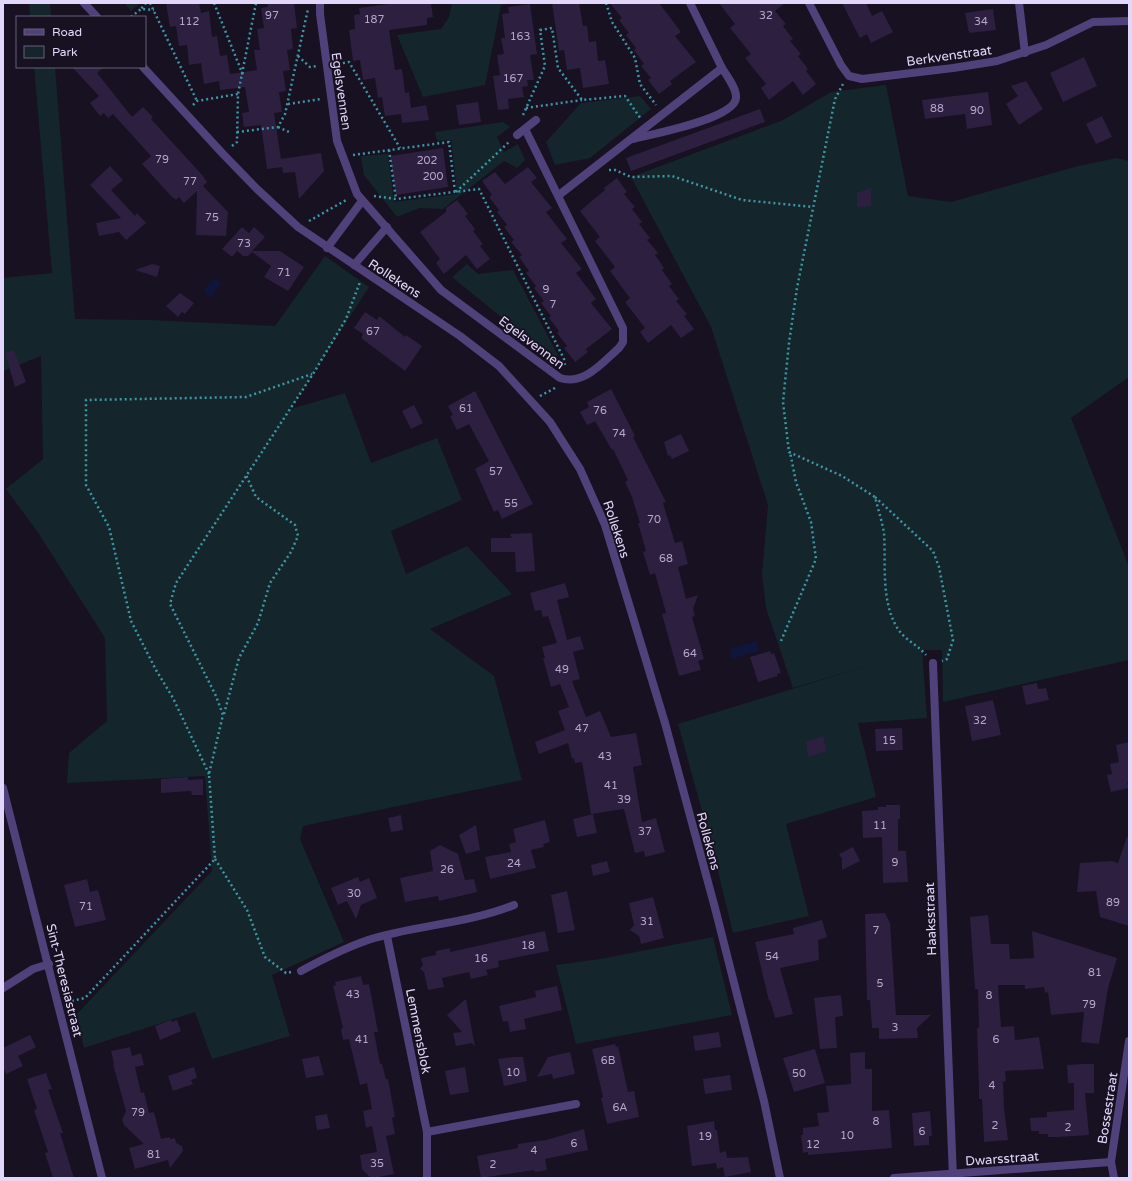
<svg xmlns="http://www.w3.org/2000/svg" width="1132" height="1181" viewBox="0 0 1132 1181" font-family="'Varela Round',sans-serif">
<style>
.green{fill:#14262b}
.water{fill:#10163b}
.building{fill:#2d1f40}
.lines{fill:none;stroke-linecap:round;stroke-linejoin:round}
.path{stroke:#3d96a7;stroke-width:2.5;stroke-dasharray:2 3;stroke-linecap:butt}
.minor{stroke:#50417b;stroke-width:8}
.labels{text-anchor:middle;stroke-width:3.5;stroke-linejoin:round;paint-order:stroke}
.number-label{font-size:11px;fill:#b5a8cc}
.street-label{font-size:13px;fill:#e2d6fa;stroke:#171121}
</style>
<rect width="100%" height="100%" fill="#171121"/>
<!-- green -->
<g class="green">
<path d="M29,3H50L51,17H30Z"/>
<path d="M124,3H140L131,11Z"/>
<path d="M452,3H512L501,5L485,85L423,97L397,35L441,29L449,17Z"/>
<path d="M34,67H55L75,319L148,320L275,326L325,256L369,287L291,409L345,393L371,463L437,438L462,500L391,531L406,574L467,546L512,594L430,629L494,676L522,780L303,826L300,839L344,942L272,975L290,1036L212,1059L195,1012L84,1048L76,1015L212,871L205,776L67,783L69,753L107,721L105,638L37,531L6,489L43,459L41,356L3,371V278L52,273Z"/>
<path d="M886,85L908,196L951,202L1078,166L1117,158L1129,161V377L1071,418L1129,567V660L943,702L942,650H922L927,718L858,723L876,797L786,824L809,916L733,933L712,847L678,724L870,665L793,688L766,608L762,574L768,505L711,327L631,177L783,120L831,92Z"/>
<path d="M640,96L651,109L590,158L555,165L546,142L581,103Z"/>
<path d="M503,122L510,127L497,137L504,152L518,144L525,160L517,168L504,161L443,209L419,208L397,217L364,175L361,156L388,154L394,202L457,194L451,140L437,141L435,132Z"/>
<path d="M467,264L478,274L513,270L558,355L554,360L452,277Z"/>
<path d="M713,937L732,1015L576,1044L556,965L600,959Z"/>
</g>
<!-- water -->
<g class="water">
<path d="M214,278L221,283L211,297L203,291Z"/>
<path d="M756,641L759,651L732,659L729,649Z"/>
</g>
<!-- building -->
<g class="building">
<path d="M166,3H199L201,13L209,11L212,37L217,36L220,56L227,55L230,74L257,70L254,50H260L257,29L264,28L261,8L268,7L267,3H294L297,28L291,29L293,49L287,50L290,70L283,71L286,91L279,92L282,112L274,113L281,159L321,153L324,171L299,199L295,172L283,173L282,167L267,169L261,125L244,127L242,113L249,112L245,87L220,90L219,81L204,84L201,63L189,65L187,45L179,46L176,26L170,27Z"/>
<path d="M396,3L431,4L433,17L427,18V25L389,30L395,70L402,69L405,93L409,92L411,108L426,105L429,120L402,123L401,114L385,116L382,97L378,98L375,78L363,80L360,60L353,61L349,30L355,29L354,15L360,14L359,8Z"/>
<path d="M552,3H579L583,26H587L589,42L596,41L598,61L605,60L609,84L583,88L580,68L567,70L564,50L559,51Z"/>
<path d="M610,3H659L681,32L675,36L696,62L670,81L672,84L659,94L648,80L651,78L641,66L644,64L634,50L636,48L626,35L629,33L619,20L622,18Z"/>
<path d="M719,3H785L775,11L786,24L783,26L793,39L790,41L801,54L798,56L808,69L806,71L816,84L803,95L793,81L769,100L761,88L766,84L745,58L751,54L730,28L735,24Z"/>
<path d="M842,3H866L872,16L882,11L893,32L871,43L867,34L860,38Z"/>
<path d="M530,4L537,54L530,55L534,80H527L528,86L522,87L524,97L508,99L509,109L498,110L493,76L500,75L497,55L504,54L501,38H505L502,14L509,13L508,7Z"/>
<path d="M993,9L996,30L969,33L965,13Z"/>
<path d="M1084,57L1097,86L1063,102L1050,73Z"/>
<path d="M72,67H104L97,73L132,117L143,107L153,117L151,119L203,176L207,182L203,186L228,212L226,236L196,235L197,191L184,203L179,197L176,200L171,196L142,164L151,156L113,114L108,118L104,113L100,116L90,103L99,96Z"/>
<path d="M1026,81L1043,109L1019,125L1006,104L1018,96L1011,86Z"/>
<path d="M988,92L992,125L967,129L965,114L925,119L922,100Z"/>
<path d="M478,102L481,122L459,125L456,105Z"/>
<path d="M760,109L765,122L631,171L626,158Z"/>
<path d="M1102,116L1112,137L1096,144L1086,124Z"/>
<path d="M443,148L448,187L396,195L390,156Z"/>
<path d="M110,166L123,180L111,190L135,216L137,213L146,223L126,240L119,232L99,236L96,223L121,218L90,185Z"/>
<path d="M528,167L537,178L531,182L552,208L546,212L567,239L561,243L582,269L576,273L596,299L591,303L612,329L586,349L588,352L575,362L564,348L567,346L557,333L559,331L549,318L551,316L541,303L544,301L534,288L536,286L526,273L529,271L519,257L522,255L511,242L514,240L504,227L507,225L497,212L499,210L489,197L492,195L482,181L495,172L505,184Z"/>
<path d="M617,178L627,192L624,194L635,207L632,209L642,222L639,224L650,238L647,240L658,253L655,255L664,268L662,270L672,284L669,286L679,299L676,301L687,314L684,316L694,329L681,338L671,325L648,343L640,332L645,328L625,302L630,298L610,271L615,267L595,241L600,237L580,211L605,190L604,188Z"/>
<path d="M871,188V206L857,207V193Z"/>
<path d="M457,200L468,214L465,216L475,229L473,231L483,244L480,246L490,259L477,269L466,255L444,274L436,263L440,259L420,232L446,212V208Z"/>
<path d="M242,227L249,233L254,227L265,237L252,251H280L304,267L288,291L264,277L271,266L252,252L248,256H243L237,251L232,257L222,249Z"/>
<path d="M152,264L160,266L157,277L135,270Z"/>
<path d="M180,293L194,303L185,314L182,312L178,317L166,306Z"/>
<path d="M365,312L377,320L379,316L405,337L406,335L422,346L405,371L361,338L363,334L354,328Z"/>
<path d="M14,350L26,382L15,387L5,353Z"/>
<path d="M611,389L631,428L635,436L633,437L666,502L663,503L675,543L682,541L688,564L678,567L686,599L698,595L693,609L695,616L692,617L704,659L698,661L701,670L679,676L662,614L666,613L655,573L650,575L643,552L646,551L638,523H640L632,497L625,482L628,480L613,449L612,450L595,421L587,425L580,412L589,407L587,402Z"/>
<path d="M475,391L533,504L502,519L498,510L494,512L475,469L489,461L469,424L457,430L450,416L453,415L448,406Z"/>
<path d="M414,405L423,423L411,429L402,411Z"/>
<path d="M681,434L689,451L672,459L670,455L668,456L664,442Z"/>
<path d="M532,533L535,571L516,572L515,552H491V538H512L510,534Z"/>
<path d="M565,583L569,597L557,600L567,640L580,636L584,649L573,652L580,679L572,681L586,717L600,711L611,737L636,733L642,765L633,767L642,822L656,818L665,852L645,857L644,851L635,853L624,809L591,814L582,762L575,763L574,758L572,759L568,743L539,754L535,742L565,730L558,711L569,707L560,684L551,687L543,658H545L542,647L557,643L548,616L543,617L541,610L535,611L530,593Z"/>
<path d="M770,651L771,654L774,653L781,673L777,674L778,676L758,682L750,657Z"/>
<path d="M1037,683L1038,689L1046,688L1049,700L1026,705L1022,686Z"/>
<path d="M993,700L1001,735L972,741L965,706Z"/>
<path d="M902,728L903,750L876,751L875,729Z"/>
<path d="M823,736L827,751L808,757L806,742Z"/>
<path d="M1129,742V781L1127,782L1129,788L1111,792L1107,775L1112,774L1110,764L1119,762L1116,745Z"/>
<path d="M188,777V780L203,779V795H192L191,791L161,793V779Z"/>
<path d="M886,805H900V819H898V851H906L908,882L883,883L882,837L863,838L862,811L878,810V807H886Z"/>
<path d="M593,814L597,833L577,837L573,819Z"/>
<path d="M401,815L403,830L391,832L388,818Z"/>
<path d="M545,820L550,842L543,844L544,847L531,850L536,868L490,879L485,857L511,852L509,844L516,842L513,829Z"/>
<path d="M476,825L480,850L466,854L459,835Z"/>
<path d="M1127,837H1129V926L1100,917L1096,891L1077,892L1080,863L1112,861L1118,863Z"/>
<path d="M440,845L458,854L465,880L474,879L477,892L439,901L438,896L405,902L400,878L433,871L430,851Z"/>
<path d="M853,847L860,861L842,870V859L839,854Z"/>
<path d="M607,861L610,872L593,876L591,865Z"/>
<path d="M358,877L360,882L369,878L377,898L361,905L356,919L347,901L338,905L331,888Z"/>
<path d="M87,879L90,892L98,890L106,920L75,927L64,885Z"/>
<path d="M567,891L575,930L558,933L551,895Z"/>
<path d="M653,897L664,938L641,944L639,936L630,930L634,925L629,903Z"/>
<path d="M885,913L890,923L896,1015H931L917,1028L918,1038L879,1039V1028H872L870,1000H867L865,914Z"/>
<path d="M988,915L991,944H1009L1010,959L1034,958L1032,931L1117,958L1108,988L1099,1044L1081,1042L1084,1012L1051,1015L1048,992L1045,993L1044,987L1025,989V985H998L1001,1027L1014,1026L1015,1040L1039,1037L1044,1069L1005,1071L1006,1081L1003,1082L1004,1108L1008,1140L984,1142L982,1099H979V1088L977,1028H979L978,989H975L970,917Z"/>
<path d="M822,920L827,937L818,940L819,960L780,968L793,1014L775,1018L770,1000L769,1001L755,942L794,934L793,928Z"/>
<path d="M545,931L549,951L498,961L499,967L486,970L488,975L471,979L469,972L442,978L444,987L428,990L424,972L420,969L423,965L421,958L436,955V951L450,948V952Z"/>
<path d="M361,976L363,985L369,984L378,1032H374L380,1064H382L386,1079H388L395,1117L392,1118L395,1134L386,1136L394,1174L374,1178H371L362,1169L360,1155L377,1152L372,1126L366,1128L363,1111L372,1109L367,1083L360,1085L349,1039L343,1040L341,1029L343,1028L333,986L336,985L335,982Z"/>
<path d="M557,986L562,1010L524,1019L526,1029L510,1032L508,1021L503,1022L499,1006L536,997L535,991Z"/>
<path d="M841,995L843,1016L835,1017L837,1048L820,1049L814,998Z"/>
<path d="M466,999L475,1047L472,1043L456,1046L453,1033L462,1032L447,1015Z"/>
<path d="M171,1020L172,1022L177,1020L181,1031L160,1040L155,1026Z"/>
<path d="M719,1032L721,1047L695,1051L693,1036Z"/>
<path d="M30,1035L36,1047L18,1056L23,1066L6,1074L3,1067V1048Z"/>
<path d="M615,1044L616,1047L618,1046L628,1092L634,1091L639,1117L607,1124L601,1098L603,1097L592,1049Z"/>
<path d="M130,1047L132,1056L141,1053L144,1065L135,1067L141,1093L144,1092L149,1113L154,1112L161,1139L170,1137V1139L175,1138L176,1143L182,1146L183,1151L170,1168L168,1160L135,1169L129,1148L144,1144L124,1125L122,1120L126,1111L113,1064L114,1063L111,1051Z"/>
<path d="M815,1049L825,1083L794,1092L783,1058Z"/>
<path d="M570,1052L575,1074L553,1079L552,1074L537,1077L548,1057Z"/>
<path d="M865,1052V1069H872V1111L889,1110L892,1148L808,1155V1152L803,1153L801,1135H803V1128L819,1126L817,1113L829,1112L826,1086L851,1084L850,1053Z"/>
<path d="M319,1056L324,1075L306,1078L302,1059Z"/>
<path d="M513,1057H523L527,1081L504,1086L498,1059Z"/>
<path d="M1083,1064H1094V1093H1085L1089,1135L1058,1137H1048V1134H1039V1131H1031L1030,1118L1047,1117V1112L1074,1110V1083H1068L1067,1065Z"/>
<path d="M194,1067L197,1078L191,1080L193,1084L173,1091L168,1076Z"/>
<path d="M465,1067L469,1092L450,1095L445,1071Z"/>
<path d="M46,1073L52,1089L48,1090L63,1133H60L74,1178H53L45,1153L48,1152L34,1110L37,1109L27,1079Z"/>
<path d="M730,1075L732,1090L705,1094L703,1079Z"/>
<path d="M930,1111L932,1136H929V1145L914,1146L912,1113Z"/>
<path d="M327,1114L330,1128L317,1130L315,1116Z"/>
<path d="M714,1121L715,1130H717L720,1153L726,1151L727,1158L748,1157L751,1172L725,1177L723,1167L717,1169L716,1163L692,1166L687,1126Z"/>
<path d="M584,1129L588,1150L545,1159L547,1170L535,1172L534,1170L481,1178L477,1156L518,1148V1144L546,1140Z"/>
</g>
<g class="lines">
<!-- path -->
<g class="path">
<path d="M146,3L141,9L154,10"/>
<path d="M150,3L197,101"/>
<path d="M214,3L243,75"/>
<path d="M606,3L612,22L635,58L640,84L656,105"/>
<path d="M131,17L141,9"/>
<path d="M298,56L310,67L317,66"/>
<path d="M338,64L349,62L400,148"/>
<path d="M843,84L835,99L797,288L789,343L783,402L789,452L842,476L875,497C878,509 882,521 884,533C886,563 881,596 895,624C903,640 916,643 926,655"/>
<path d="M288,104L321,99"/>
<path d="M193,105L197,101L238,94"/>
<path d="M526,108L582,100"/>
<path d="M523,115L545,66L540,30L552,28L558,68L582,100L625,96L641,119"/>
<path d="M278,127L289,132"/>
<path d="M237,132L278,127L285,114L308,9"/>
<path d="M232,146L237,142L238,94L256,3"/>
<path d="M389,150L396,199"/>
<path d="M353,155L449,142L455,192"/>
<path d="M609,170H615L631,177L672,176L742,200L813,207"/>
<path d="M456,192L509,142"/>
<path d="M374,196L396,199L479,189L564,359L565,368"/>
<path d="M309,221L348,199"/>
<path d="M540,396L555,388"/>
<path d="M875,497L933,551L939,567L953,640L947,659L942,661"/>
<path d="M781,641L816,559L811,522L796,482L790,452"/>
<path d="M224,714L239,658L258,623L270,583L291,552L298,536L295,525L256,497L246,475"/>
<path d="M209,774L173,698L156,670L131,621L109,527L86,485V400L246,397L312,374"/>
<path d="M215,859L247,910L265,957L286,973L291,972"/>
<path d="M67,1002L85,998L215,859L209,774L223,715L216,696L170,604L176,583L313,374L346,319L360,282"/>
</g>
<!-- minor -->
<g class="minor">
<path d="M84,3L97,17"/>
<path d="M320,3V14L337,141L357,194L441,290L560,378C584,386 603,362 619,348L623,342V328L525,129"/>
<path d="M809,3L841,65L849,76L862,79L953,68L997,61L1046,45L1093,22L1129,21"/>
<path d="M1019,3L1025,53"/>
<path d="M143,67L223,154L257,189L298,227L460,336L499,366L550,422L580,469L605,525L665,723L715,908L764,1101L780,1178"/>
<path d="M517,135L536,120"/>
<path d="M633,139C653,134 734,119 736,98C737,89 727,76 722,68"/>
<path d="M559,195L722,68L690,3"/>
<path d="M327,248L362,201"/>
<path d="M354,265L387,227"/>
<path d="M933,663L953,1178"/>
<path d="M3,788L102,1178"/>
<path d="M387,936L427,1132V1178"/>
<path d="M301,971C323,959 345,948 368,940C416,925 467,924 514,905"/>
<path d="M3,988L33,969L49,964"/>
<path d="M427,1132L576,1104"/>
<path d="M894,1178L1111,1162"/>
<path d="M1114,1178L1111,1162L1129,1041"/>
</g>
</g>
<g class="labels">
<!-- number labels -->
<g class="number-label">
<text x="272" y="19">97</text>
<text x="766" y="19">32</text>
<text x="374" y="23">187</text>
<text x="189" y="25">112</text>
<text x="981" y="25">34</text>
<text x="520" y="40">163</text>
<text x="513" y="82">167</text>
<text x="937" y="112">88</text>
<text x="977" y="114">90</text>
<text x="162" y="163">79</text>
<text x="427" y="164">202</text>
<text x="433" y="180">200</text>
<text x="190" y="185">77</text>
<text x="212" y="221">75</text>
<text x="244" y="247">73</text>
<text x="284" y="276">71</text>
<text x="546" y="293">9</text>
<text x="553" y="308">7</text>
<text x="373" y="335">67</text>
<text x="466" y="412">61</text>
<text x="600" y="414">76</text>
<text x="619" y="437">74</text>
<text x="496" y="475">57</text>
<text x="511" y="507">55</text>
<text x="654" y="523">70</text>
<text x="666" y="562">68</text>
<text x="690" y="657">64</text>
<text x="562" y="673">49</text>
<text x="980" y="724">32</text>
<text x="582" y="732">47</text>
<text x="889" y="744">15</text>
<text x="605" y="760">43</text>
<text x="611" y="789">41</text>
<text x="624" y="803">39</text>
<text x="880" y="829">11</text>
<text x="645" y="835">37</text>
<text x="895" y="866">9</text>
<text x="514" y="867">24</text>
<text x="447" y="873">26</text>
<text x="354" y="897">30</text>
<text x="1113" y="906">89</text>
<text x="86" y="910">71</text>
<text x="647" y="925">31</text>
<text x="876" y="934">7</text>
<text x="528" y="949">18</text>
<text x="772" y="960">54</text>
<text x="481" y="962">16</text>
<text x="1095" y="976">81</text>
<text x="880" y="987">5</text>
<text x="353" y="998">43</text>
<text x="989" y="999">8</text>
<text x="1089" y="1008">79</text>
<text x="895" y="1031">3</text>
<text x="362" y="1043">41</text>
<text x="996" y="1043">6</text>
<text x="608" y="1064">6B</text>
<text x="513" y="1076">10</text>
<text x="799" y="1077">50</text>
<text x="992" y="1089">4</text>
<text x="620" y="1111">6A</text>
<text x="138" y="1116">79</text>
<text x="876" y="1125">8</text>
<text x="995" y="1129">2</text>
<text x="1068" y="1131">2</text>
<text x="922" y="1135">6</text>
<text x="847" y="1139">10</text>
<text x="705" y="1140">19</text>
<text x="574" y="1147">6</text>
<text x="813" y="1148">12</text>
<text x="534" y="1154">4</text>
<text x="154" y="1158">81</text>
<text x="377" y="1167">35</text>
<text x="493" y="1168">2</text>
</g>
<!-- street labels -->
<g class="street-label">
<text transform="translate(949 55) rotate(-8)" y="5">Berkvenstraat</text>
<text transform="translate(342 91) rotate(82)" y="5">Egelsvennen</text>
<text transform="translate(395 278) rotate(33)" y="5">Rollekens</text>
<text transform="translate(532 342) rotate(37)" y="5">Egelsvennen</text>
<text transform="translate(617 529) rotate(72)" y="5">Rollekens</text>
<text transform="translate(709 841) rotate(75)" y="5">Rollekens</text>
<text transform="translate(930 919) rotate(-92)" y="5">Haaksstraat</text>
<text transform="translate(65 980) rotate(76)" y="5">Sint-Theresiastraat</text>
<text transform="translate(419 1031) rotate(79)" y="5">Lemmensblok</text>
<text transform="translate(1107 1108) rotate(-81)" y="5">Bossestraat</text>
<text transform="translate(1002 1158) rotate(-4)" y="5">Dwarsstraat</text>
</g>
</g>
<!-- border -->
<rect width="1132" height="1181" fill="none" stroke="#e2d6fa" stroke-width="8"/>
<!-- legend -->
<rect x="16" y="16" width="130" height="52" fill="#171121" stroke="#686078"/>
<rect x="24" y="29" width="20" height="6" fill="#50417b" stroke="#686078"/>
<text x="52" y="36" font-size="12" fill="#e2d6fa">Road</text>
<rect x="24" y="46" width="20" height="12" fill="#14262b" stroke="#686078"/>
<text x="52" y="56" font-size="12" fill="#e2d6fa">Park</text>
</svg>
